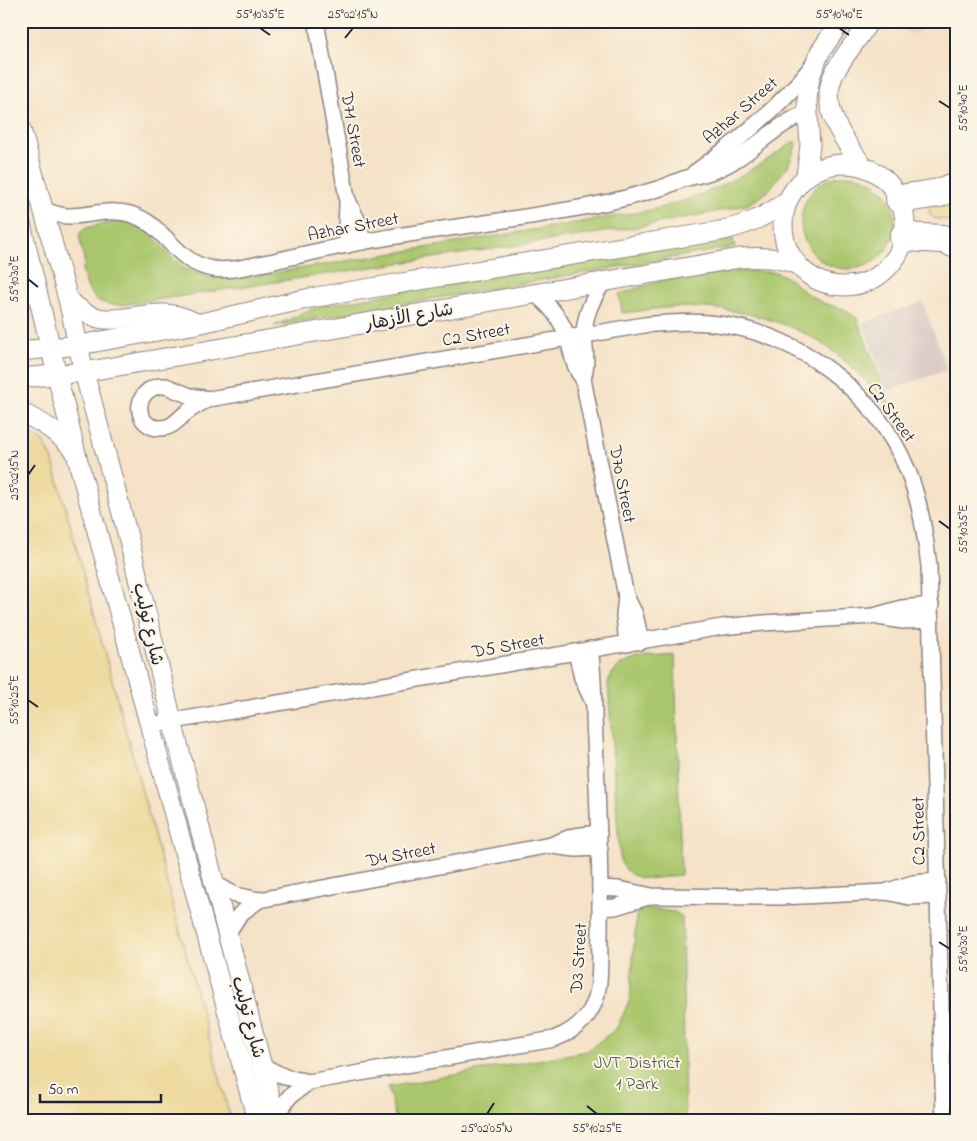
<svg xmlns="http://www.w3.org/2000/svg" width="977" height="1141" viewBox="0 0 977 1141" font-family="'Indie Flower','Playpen Sans Arabic',sans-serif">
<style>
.built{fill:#f6d2c5}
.industrial{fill:#d1bfbf}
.green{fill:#aac76d;stroke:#667454}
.sand{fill:#eeda9e;stroke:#887e6c}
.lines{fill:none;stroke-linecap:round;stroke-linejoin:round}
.minor-casing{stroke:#8c8281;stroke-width:18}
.tertiary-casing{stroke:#8c8281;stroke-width:21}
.motorway-casing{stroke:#8c8281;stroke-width:30}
.minor{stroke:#fff;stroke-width:15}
.tertiary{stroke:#fff;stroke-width:19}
.motorway{stroke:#fff;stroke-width:28}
.ticks{fill:none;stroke:#22223b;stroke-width:2}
.labels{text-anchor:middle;stroke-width:4;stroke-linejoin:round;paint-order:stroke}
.street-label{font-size:18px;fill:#22223b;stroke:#fcf5e5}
.park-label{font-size:18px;fill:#4b544a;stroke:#fcf5e5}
.neatline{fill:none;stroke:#22223b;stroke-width:2}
.ticks-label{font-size:12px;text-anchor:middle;fill:#22223b}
</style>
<rect width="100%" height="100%" fill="#fcf5e5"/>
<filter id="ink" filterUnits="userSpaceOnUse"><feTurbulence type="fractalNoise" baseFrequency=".02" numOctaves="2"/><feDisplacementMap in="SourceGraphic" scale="10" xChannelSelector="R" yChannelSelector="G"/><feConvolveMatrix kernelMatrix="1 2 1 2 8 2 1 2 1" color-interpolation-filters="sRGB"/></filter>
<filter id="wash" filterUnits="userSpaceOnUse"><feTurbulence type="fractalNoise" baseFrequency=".0096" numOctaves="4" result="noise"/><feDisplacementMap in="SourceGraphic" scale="20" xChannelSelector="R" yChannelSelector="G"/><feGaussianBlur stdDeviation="1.12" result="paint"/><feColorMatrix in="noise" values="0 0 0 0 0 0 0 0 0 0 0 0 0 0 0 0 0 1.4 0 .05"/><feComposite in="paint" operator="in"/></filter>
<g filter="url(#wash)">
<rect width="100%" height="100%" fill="#f5e2c7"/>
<!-- built -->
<path class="built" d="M907,21H919L918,35L905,32Z"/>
<!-- industrial -->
<path class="industrial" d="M923,302L947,370L887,391L863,323Z"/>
<!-- green -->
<g class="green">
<path d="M793,142H796L797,144L788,166L767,192L759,198L746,205L729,209L638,227L123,305C94,306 88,295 82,269L85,265L79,235C83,227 91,227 98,225C106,224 114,222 121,222C152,221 164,257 188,270C206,279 225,279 244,278L641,212C698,201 746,176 793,142Z"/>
<circle cx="848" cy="222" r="47"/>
<path d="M732,236L735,247L274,326L319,306Z"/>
<path d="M745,271L776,272L788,278L806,293L823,303L844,309L857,318L891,408C868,383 844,356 815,339C770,314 715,304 664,308C650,309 636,312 622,313L619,294L667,279Z"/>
<path d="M675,655L681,875C656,877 632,887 620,860L608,683C616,654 651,658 675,655Z"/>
<path d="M637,907L675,912L682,917L685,1120H396L388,1087L587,1051L617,1028L630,999Z"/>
</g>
<!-- sand -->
<g class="sand">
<path d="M956,200V222L934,218L929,213L930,208Z"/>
<path d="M21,428L43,442L52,458L231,1120H21Z"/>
</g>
</g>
<g filter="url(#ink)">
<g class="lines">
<defs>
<g id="minor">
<path d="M316,21L347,198L359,224L363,242"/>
<path d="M694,173C733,145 782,105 812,66"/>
<path d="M347,202L346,230L348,245"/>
<path d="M42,208C73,227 98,205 130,214C166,224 174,263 213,269C232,272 251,265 270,262C300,255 331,248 362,242C442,227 524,220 604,203C625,199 644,193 664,187C671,184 679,180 687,178C697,175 708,174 718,169C751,155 774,124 807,113"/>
<path d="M535,294C551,306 562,320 568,339C572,353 573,367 583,379L626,596L635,614L641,642"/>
<path d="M583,379C588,364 585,351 584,336C584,315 593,298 604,281"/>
<path d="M159,386H166L190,396L209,399C201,403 193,407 186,413C179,418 175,425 167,427C137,435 128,393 159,386Z"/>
<path d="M209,399L644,325C665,323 686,321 708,323C795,330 875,390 908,471C920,501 925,534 929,566L944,1120"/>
<path d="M626,596L624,615L627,644"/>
<path d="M878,617L903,621L931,620"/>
<path d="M576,652L582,678L592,700"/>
<path d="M150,725L722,627L764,623L874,616L902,608L931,605"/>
<path d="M552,846L576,849L600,848"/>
<path d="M214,883L235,895L259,900L551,845L574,836L599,833"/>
<path d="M600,888L618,889L652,896L780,897L887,892L909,897L938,896"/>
<path d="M888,891L913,883L938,881"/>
<path d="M600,908L615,907L648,897"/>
<path d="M227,934L240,914L259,900"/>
<path d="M263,1066L285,1077L309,1082L554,1039C572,1032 588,1020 595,1001C602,980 599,955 600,933C601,869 598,805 595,740C593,710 595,680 590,649"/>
<path d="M275,1116L290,1096L309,1082"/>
</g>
<g id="tertiary">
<path d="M21,129L68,299L84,372L129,540L172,721L276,1120"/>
<circle cx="844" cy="225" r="61"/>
<path d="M863,166C844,141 817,105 835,72C844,54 859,39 869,21"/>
<path d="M806,176L810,145L807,100L810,76L820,52L841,21"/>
<path d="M21,224L75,450L257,1120"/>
<path d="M68,299C100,332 121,315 159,314C172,313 184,317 196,323"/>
<path d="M21,351L79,345L197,324L310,298L720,231C746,225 766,217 787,201"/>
<path d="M21,378L84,372L740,258C760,257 778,257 796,264"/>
<path d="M21,413C43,421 59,435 75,450"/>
</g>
<g id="motorway">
<path d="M900,199L939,193L956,186"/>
<path d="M904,237L943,239L956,244"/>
</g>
</defs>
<!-- minor casing -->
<use href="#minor" class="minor-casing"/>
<!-- tertiary casing -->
<use href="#tertiary" class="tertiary-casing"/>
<!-- motorway casing -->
<use href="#motorway" class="motorway-casing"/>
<!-- minor -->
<use href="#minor" class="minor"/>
<!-- tertiary -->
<use href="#tertiary" class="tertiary"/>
<!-- motorway -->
<use href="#motorway" class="motorway"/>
</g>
</g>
<!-- ticks -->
<path class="ticks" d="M260,28L270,35M839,28L849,35M345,38L353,28M939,101L950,108M28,279L38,287M28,475L35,465M939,521L950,529M28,700L38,707M939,942L950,949M587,1106L597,1114M487,1114L494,1103"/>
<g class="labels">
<!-- street labels -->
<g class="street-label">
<text transform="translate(740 110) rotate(-41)" y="6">Azhar Street</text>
<text transform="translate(354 130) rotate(80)" y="6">D71 Street</text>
<text transform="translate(353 226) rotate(-11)" y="6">Azhar Street</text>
<text transform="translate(409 316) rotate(-10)" y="6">شارع الأزهار</text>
<text transform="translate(476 334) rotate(-10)" y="6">C2 Street</text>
<text transform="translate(892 412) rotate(54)" y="6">C2 Street</text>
<text transform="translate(623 484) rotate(79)" y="6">D70 Street</text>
<text transform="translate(149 624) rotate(77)" y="6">شارع توليب</text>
<text transform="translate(508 645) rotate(-10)" y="6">D5 Street</text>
<text transform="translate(918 831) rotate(-91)" y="6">C2 Street</text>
<text transform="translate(401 854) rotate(-11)" y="6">D4 Street</text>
<text transform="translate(578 958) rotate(-86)" y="6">D3 Street</text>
<text transform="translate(249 1017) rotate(75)" y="6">شارع توليب</text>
</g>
<!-- park labels -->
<g class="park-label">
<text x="637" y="1068">JVT District<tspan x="637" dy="21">1 Park</tspan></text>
</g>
</g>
<!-- margin -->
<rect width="977" height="1141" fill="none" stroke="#fcf5e5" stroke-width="55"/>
<!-- scale -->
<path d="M40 1094v8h121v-8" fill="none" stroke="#22223b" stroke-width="2.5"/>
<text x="48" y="1094" font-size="15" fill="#22223b" stroke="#fcf5e5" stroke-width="4" paint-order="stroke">50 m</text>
<rect x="28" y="28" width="922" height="1086" class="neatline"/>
<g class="ticks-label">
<text x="260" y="18">55°10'35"E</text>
<text x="353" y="18">25°02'15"N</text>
<text x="839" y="18">55°10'40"E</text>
<text transform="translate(963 108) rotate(-90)" y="4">55°10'40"E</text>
<text transform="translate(14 279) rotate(-90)" y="4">55°10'30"E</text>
<text transform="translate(14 475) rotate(-90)" y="4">25°02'15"N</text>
<text transform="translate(963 529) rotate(-90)" y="4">55°10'35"E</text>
<text transform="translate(14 700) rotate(-90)" y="4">55°10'25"E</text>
<text transform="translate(963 949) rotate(-90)" y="4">55°10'30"E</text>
<text x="487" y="1132">25°02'05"N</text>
<text x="597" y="1132">55°10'25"E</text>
</g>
</svg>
